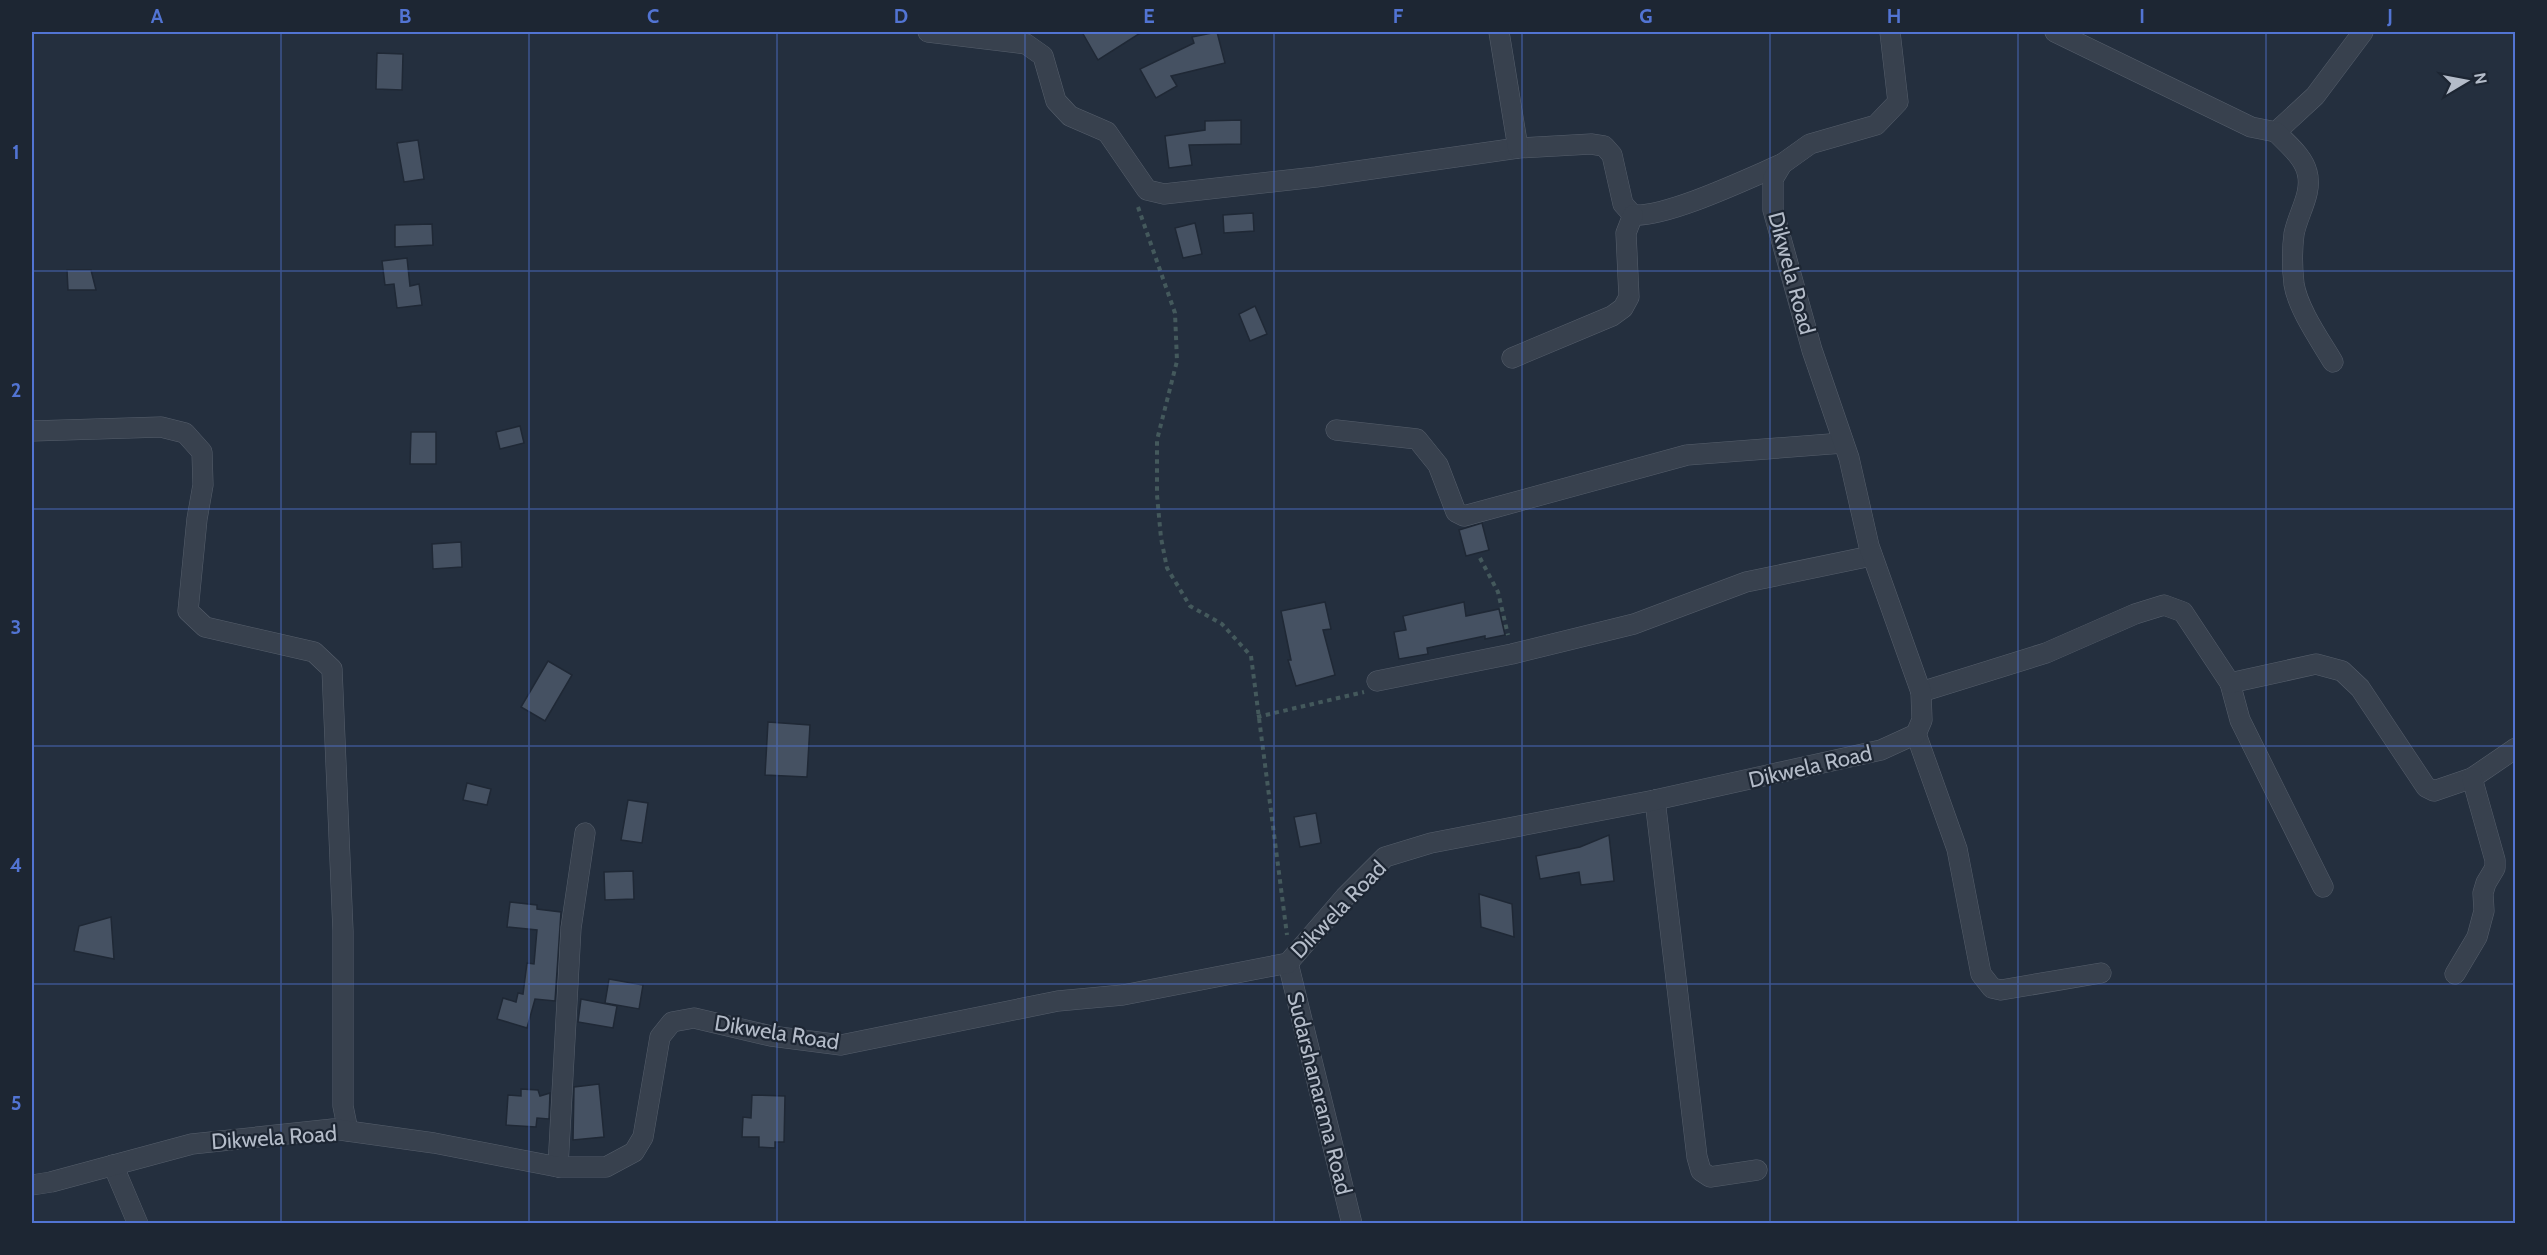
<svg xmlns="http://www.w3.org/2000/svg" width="2547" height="1255" viewBox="0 0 2547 1255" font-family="Cabin,sans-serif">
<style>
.building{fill:#455162;stroke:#1f2835;stroke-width:1.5}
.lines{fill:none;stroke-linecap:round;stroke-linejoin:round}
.street-casing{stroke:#565f6c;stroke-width:21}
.path{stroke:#44595c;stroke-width:4;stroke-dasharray:4.5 4.5;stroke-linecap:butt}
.street{stroke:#38414e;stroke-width:20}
.grid{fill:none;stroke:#5274d3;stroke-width:1.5;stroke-opacity:0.55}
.labels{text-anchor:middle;stroke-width:4.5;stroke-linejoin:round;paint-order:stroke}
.street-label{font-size:22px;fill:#b4bcc9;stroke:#1d2633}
.neatline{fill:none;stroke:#5274d3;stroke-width:2}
.grid-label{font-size:20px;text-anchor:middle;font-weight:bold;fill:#5274d3}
</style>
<rect width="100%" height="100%" fill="#242f3e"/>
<!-- building -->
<g class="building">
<path d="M1082,32H1142L1098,60Z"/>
<path d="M1217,32L1225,63L1171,76L1177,86L1156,98L1140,69L1194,43L1192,37Z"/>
<path d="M377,53L403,54L402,90L376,89Z"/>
<path d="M1241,120V144L1189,145L1192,165L1169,168L1165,136L1205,130V121Z"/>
<path d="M418,140L424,179L404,182L397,143Z"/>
<path d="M1253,213L1254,231L1224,233L1223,215Z"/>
<path d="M1195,223L1202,254L1183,258L1175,228Z"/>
<path d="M432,224L433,245L395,247V225Z"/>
<path d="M407,258L410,286L419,284L422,305L397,308L394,284L385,285L382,261Z"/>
<path d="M67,270H91L96,290H68Z"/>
<path d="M1255,306L1267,334L1250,341L1239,314Z"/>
<path d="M520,426L524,443L500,449L496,432Z"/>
<path d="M411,432H436V464H410Z"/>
<path d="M1482,523L1489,550L1466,556L1459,530Z"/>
<path d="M461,542L462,567L433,569L432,544Z"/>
<path d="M1325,602L1331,629L1323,630L1335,675L1296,686L1288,660H1291L1281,611Z"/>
<path d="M1464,602L1466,616L1499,609L1505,635L1485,639V636L1427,648L1428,654L1399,659L1394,632L1406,630L1403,616Z"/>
<path d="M548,661L572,675L545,721L521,707Z"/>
<path d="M768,722L810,725L807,777L765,775Z"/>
<path d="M467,783L491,789L487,805L463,800Z"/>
<path d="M628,800L648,803L642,843L621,840Z"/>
<path d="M1316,813L1321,843L1300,847L1294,817Z"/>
<path d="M1609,835L1614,881L1581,885L1579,872L1540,879L1536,856L1580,847Z"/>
<path d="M633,871L634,899L605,900L604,872Z"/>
<path d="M1479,894L1512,904L1514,937L1481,927Z"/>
<path d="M510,902L537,905V909L561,912L555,1001L535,999L527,1028L497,1019L503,998L516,1002L518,993L523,994L527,963L534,964L537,930L507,927Z"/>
<path d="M111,917L114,959L74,951L79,926Z"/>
<path d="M609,979L643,985L639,1009L605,1003Z"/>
<path d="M581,999L617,1006L613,1028L578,1022Z"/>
<path d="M599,1084L604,1137L573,1140L574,1087Z"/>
<path d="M521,1089L538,1090L540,1096L550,1093L549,1119L537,1118L536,1127L506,1125L508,1095L521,1096Z"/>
<path d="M752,1095L785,1096L784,1142H775V1148L759,1147V1137H742L743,1117L751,1118Z"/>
</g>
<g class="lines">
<defs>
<g id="street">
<path d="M928,32L1026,44L1043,56L1056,101L1070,116L1107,132L1147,190L1164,194L1316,177L1518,148L1591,144L1604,146L1612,155L1623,204L1633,215C1668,217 1747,179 1782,164"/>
<path d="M1499,32L1518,148"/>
<path d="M2055,32L2251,127L2276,132L2315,96L2363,32"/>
<path d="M2276,132C2287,144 2303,156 2307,172C2313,193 2298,213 2294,234C2292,250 2292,267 2294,284C2298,309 2320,340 2333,362"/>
<path d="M1512,358L1612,316L1623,308L1629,297L1626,233L1633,215"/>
<path d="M1336,430L1417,439L1438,465L1456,512L1464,516L1687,455L1843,443"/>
<path d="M32,431L161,427L185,433L202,452L203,485L197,519L188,611L205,627L314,652L332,669L343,931V1106L348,1131"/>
<path d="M1377,681L1512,654L1634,624L1746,582L1871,556"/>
<path d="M2230,683L2240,720L2323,887"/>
<path d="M1921,692L2046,653L2135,614L2164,605L2183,612L2230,683L2316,664L2342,671L2360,688L2426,787L2434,791L2472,778L2516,748"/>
<path d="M1916,734L1957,849L1981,974L1992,988L2001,990L2101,973"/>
<path d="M1655,800L1697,1157L1701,1171L1710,1177L1757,1170"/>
<path d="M1288,963L1352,1224"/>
<path d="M2455,974L2477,937L2484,911L2483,893L2486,883L2495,868V860L2472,778"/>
<path d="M113,1165L138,1224"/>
<path d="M558,1167L571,928L585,833"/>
<path d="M32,1185L51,1182L192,1144L333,1129L434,1143L558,1167H606L634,1152L643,1137L660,1037L672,1022L694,1018L771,1036L841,1045L1058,1001L1123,995L1288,963L1345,897L1385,857L1431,843L1655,800L1881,750L1916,734L1922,720L1921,692L1869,546L1849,458L1812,350L1773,210V179L1782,164L1810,144L1876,125L1898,102L1890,32"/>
</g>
</defs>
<!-- street casing -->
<use href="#street" class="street-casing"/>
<!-- path -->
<g class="path">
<path d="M1138,207L1175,313L1177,361L1157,440V495L1161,538L1167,568L1190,606L1222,624L1251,656L1287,935"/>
<path d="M1480,558L1498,592L1508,635"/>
<path d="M1257,717L1364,692"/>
</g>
<!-- street -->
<use href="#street" class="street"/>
</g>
<!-- grid -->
<path class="grid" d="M281,32V1224M529,32V1224M777,32V1224M1025,32V1224M1274,32V1224M1522,32V1224M1770,32V1224M2018,32V1224M2266,32V1224M32,271H2516M32,509H2516M32,746H2516M32,984H2516"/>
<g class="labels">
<!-- street labels -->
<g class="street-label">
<text transform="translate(1792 273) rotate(75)" y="8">Dikwela Road</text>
<text transform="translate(1810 766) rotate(-13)" y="8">Dikwela Road</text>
<text transform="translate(1338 909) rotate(-46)" y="8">Dikwela Road</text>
<text transform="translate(777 1032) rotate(9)" y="8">Dikwela Road</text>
<text transform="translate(1320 1093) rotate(76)" y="8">Sudarshanarama Road</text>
<text transform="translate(274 1137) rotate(-4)" y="8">Dikwela Road</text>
</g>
</g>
<!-- border -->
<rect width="2547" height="1255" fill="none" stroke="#1d2633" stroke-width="66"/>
<!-- north arrow -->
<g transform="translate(2466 81) rotate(80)" stroke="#1d2633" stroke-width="4.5" paint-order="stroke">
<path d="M0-4.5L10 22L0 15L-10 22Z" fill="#b4bcc9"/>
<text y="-9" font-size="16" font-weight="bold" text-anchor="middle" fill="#b4bcc9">N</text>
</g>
<rect x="33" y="33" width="2481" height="1189" class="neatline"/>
<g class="grid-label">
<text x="157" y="23">A</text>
<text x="405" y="23">B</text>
<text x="653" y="23">C</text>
<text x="901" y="23">D</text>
<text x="1149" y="23">E</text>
<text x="1398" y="23">F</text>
<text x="1646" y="23">G</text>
<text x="1894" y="23">H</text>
<text x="2142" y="23">I</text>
<text x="2390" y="23">J</text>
<text x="16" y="159">1</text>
<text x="16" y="397">2</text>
<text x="16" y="634">3</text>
<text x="16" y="872">4</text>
<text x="16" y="1110">5</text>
</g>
</svg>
